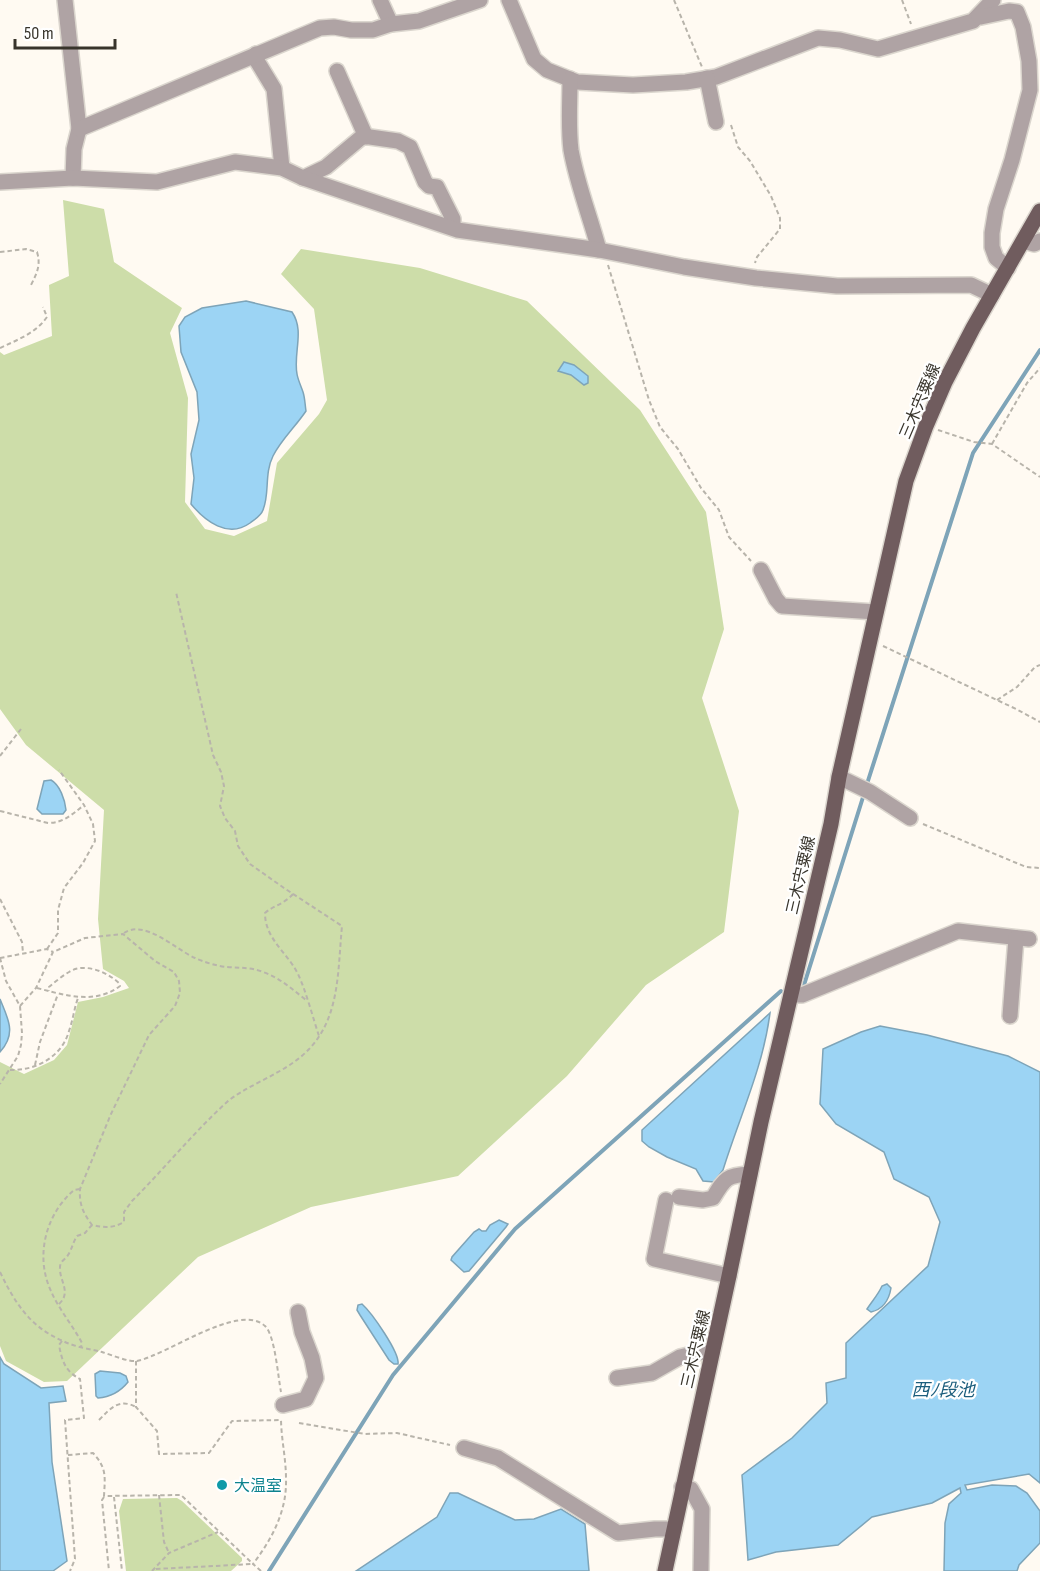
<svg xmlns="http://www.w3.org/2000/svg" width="1040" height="1571" viewBox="0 0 1040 1571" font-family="'Sofia Sans Condensed','Noto Sans JP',sans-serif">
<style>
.green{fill:#cddda9}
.water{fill:#9cd4f4;stroke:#7ea4b8;stroke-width:1.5}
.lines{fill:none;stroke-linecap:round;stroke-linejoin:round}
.stream{stroke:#7ea4b8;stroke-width:4}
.minor-casing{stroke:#dbd6ce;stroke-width:18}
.major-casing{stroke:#dbd6ce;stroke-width:18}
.path{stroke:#b8b4ab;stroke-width:2;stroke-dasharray:4.5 3;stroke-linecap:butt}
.minor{stroke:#afa3a4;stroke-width:15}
.major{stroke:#705c5e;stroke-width:15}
.culture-dot{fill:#0f9aa8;stroke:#fff;stroke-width:2}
.labels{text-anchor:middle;stroke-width:4.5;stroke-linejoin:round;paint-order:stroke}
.street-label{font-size:16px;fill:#38342b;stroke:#fff}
.culture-label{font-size:16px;fill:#0d838f;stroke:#fff;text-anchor:start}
.water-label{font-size:18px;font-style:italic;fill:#1c5e7d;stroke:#fff}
</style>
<rect width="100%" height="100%" fill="#fffaf2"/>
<!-- green -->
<g class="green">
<path d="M63,200L104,209L114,262L182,308L170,333L188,398L185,502L205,529L234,536L267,521L277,463L319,414L327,400L314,309L281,274L301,249L420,268L527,301L640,410L706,512L724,629L702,698L739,811L724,932L646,985L567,1076L458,1176L311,1207L198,1257L67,1381L44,1382L6,1361L0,1346V1062L24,1074L54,1060L67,1045L78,1002L103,997L129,988L124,981L103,969L98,919L104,810L26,745L0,709V352L4,355L52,336L49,285L69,276Z"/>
<path d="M177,1498L182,1501L242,1558V1561L231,1571H126L119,1511L123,1499Z"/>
</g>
<!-- water -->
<g class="water">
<path d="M246,301L292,312C305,331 293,353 297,374C298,380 301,386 303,392C305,398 305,405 306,411C296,426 281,440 273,456C264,474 270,493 263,510C261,516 255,519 250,523C228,539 205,521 191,504L194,478L191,454L199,420L197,392L181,352L179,326L185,317L202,308Z"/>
<path d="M564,362L574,365L588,376V383L584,385L571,375L558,371Z"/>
<path d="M51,780C60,785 65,800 66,810L63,814H42L37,809L44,781Z"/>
<path d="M0,999C8,1019 17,1033 0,1052Z"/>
<path d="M770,1013C763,1068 739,1118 723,1170L714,1182L703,1181L696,1169L667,1157L649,1147L642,1141V1130Z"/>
<path d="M880,1026L927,1035L1008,1056L1040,1072V1483L1029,1474L965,1485L967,1490L992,1485L1016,1486L1027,1493L1040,1511V1543L1019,1565L1017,1571H944L945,1523L949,1504L961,1493L960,1488L932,1503L872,1517L838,1545L776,1552L748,1560L742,1475L792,1438L827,1403L826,1383L846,1378V1343L928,1266L940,1222L929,1197L894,1179L884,1152L836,1124L820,1104L823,1049L861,1032Z"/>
<path d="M499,1220L508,1224L506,1227L469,1271L464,1272L451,1260L452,1257L474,1232L479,1229L482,1231H486L490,1225Z"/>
<path d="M887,1284L891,1288C889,1300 884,1309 871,1312L867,1309C872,1301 878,1295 882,1286Z"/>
<path d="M362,1304C372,1313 400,1353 398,1364H394L389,1360L360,1315L357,1310L358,1305Z"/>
<path d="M0,1357L4,1364L41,1388L63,1386L66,1401L49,1403L52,1462L67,1561L53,1571H0Z"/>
<path d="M100,1371L120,1373L126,1376L128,1382C120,1392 111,1397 98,1398L96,1396L95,1374Z"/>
<path d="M450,1493H458L515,1520L534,1519L561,1509L585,1524L589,1571H356L437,1517Z"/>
</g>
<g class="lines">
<!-- stream -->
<g class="stream">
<path d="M866,787L973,453L1040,350"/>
<path d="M804,985L864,794"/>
<path d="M269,1571L393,1375L515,1229L781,991"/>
</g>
<defs>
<g id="minor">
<path d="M65,0L79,129L74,149L73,178"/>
<path d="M380,0L391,24"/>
<path d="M509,0L534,59L547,70L577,82L633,85L686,82L716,77L818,38L840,40L878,49L973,21L993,0"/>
<path d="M979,16L981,17L1009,11L1017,12L1023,27L1029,61L1030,90L1012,160L996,209L992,233V247L996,258L1008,268"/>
<path d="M256,54L257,61L274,89L282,168"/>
<path d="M337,71L366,137"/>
<path d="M707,78L716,122"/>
<path d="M570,79C570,103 568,126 571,150C577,184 590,216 599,250"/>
<path d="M79,129L320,28L334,27L351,30H373L391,24L419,21L480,0"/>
<path d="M303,178L326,167L363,136L398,141L410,147L425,182L429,186L437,187L453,219V228"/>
<path d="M0,182L73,178L157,182L235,162L282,168L303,178L457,230L599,250L684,267L756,278L837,286L971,285L992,295"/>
<path d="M1024,241L1034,244L1040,241"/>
<path d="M761,570L776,599L782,606L876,612"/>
<path d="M839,777L870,792L910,818"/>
<path d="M791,995H802L958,931L1029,939"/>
<path d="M1010,1016L1016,938"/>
<path d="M679,1197L703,1200L713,1198C725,1178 727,1175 750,1174"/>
<path d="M666,1200L654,1259L729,1276"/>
<path d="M617,1378L652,1373L680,1357L701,1352L712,1353"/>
<path d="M283,1405L306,1399L316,1378L312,1358L302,1332L298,1312"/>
<path d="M464,1448L498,1458L618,1533L655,1529H674"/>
<path d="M682,1487L691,1489L702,1509L701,1571"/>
</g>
<path id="major" d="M665,1571L729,1276L761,1122L831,824L839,777L906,481L926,426L945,382L973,328L1040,211"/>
</defs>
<!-- minor casing -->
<use href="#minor" class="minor-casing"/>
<!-- major casing -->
<use href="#major" class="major-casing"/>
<!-- path -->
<g class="path">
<path d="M674,0L702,67"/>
<path d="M902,0L911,24"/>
<path d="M731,125L738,147L750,161L771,196L780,218V229L757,257L755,263"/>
<path d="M0,252L26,249L37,252C41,265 37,273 31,285"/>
<path d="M608,265L649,400L660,427L678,449L701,488L719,510L729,537L751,561"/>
<path d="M0,348C17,340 36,333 47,317L43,307"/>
<path d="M938,430L974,442L992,444L1040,477"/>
<path d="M992,444L1027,383L1040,368"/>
<path d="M883,646L1016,709L1040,722"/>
<path d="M997,700L1017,687L1035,667L1040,665"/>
<path d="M0,756L21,729"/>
<path d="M0,811L48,823C63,823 71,815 83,806"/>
<path d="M923,824L1026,867L1040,868"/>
<path d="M293,894C283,905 274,905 265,913C265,939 287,952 298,974C306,991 313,1018 319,1036"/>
<path d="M0,899L22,942L23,953"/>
<path d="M124,933C145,919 175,949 195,958C204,962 217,966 226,967C239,968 251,967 263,972C280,978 292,989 306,1000"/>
<path d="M47,949L58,933V910L64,888L83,863L95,841L93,824L84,805L59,770"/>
<path d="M0,958L6,981L20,1006L22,1033L21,1045L18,1056L0,1084"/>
<path d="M0,958L47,949L53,952"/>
<path d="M37,988C64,995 95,1005 120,986L119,983C107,972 84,962 69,972C62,976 55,982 49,987V991"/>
<path d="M20,1006L36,988L53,952L85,938L123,934L155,961L174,972L179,981L180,993L175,1006L149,1035L111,1114L80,1189C79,1204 83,1213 92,1225C104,1228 114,1228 124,1222V1212L132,1201C164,1169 193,1133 227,1102C243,1088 275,1076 294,1062C341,1029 337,977 342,926L284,888L250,864L238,846L235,831L225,818L220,806L224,786L221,772L213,755L176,592"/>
<path d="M35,1065L40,1042L58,994"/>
<path d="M10,1070C35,1071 62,1057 69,1031C73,1020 74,1009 78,998"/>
<path d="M80,1189L74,1190C45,1215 35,1257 51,1291C58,1308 73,1326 82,1343L81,1347"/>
<path d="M0,1272C15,1303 30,1327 63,1341C75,1347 90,1349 102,1352C112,1355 128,1362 137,1361C167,1355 239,1302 265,1326C275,1335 278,1377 281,1392"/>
<path d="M59,1304C72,1292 59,1281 60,1267C60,1261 66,1259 68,1255C72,1249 73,1242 77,1236L85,1233L92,1225"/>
<path d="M62,1341L59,1345C62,1361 65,1371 80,1379L84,1418L65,1420L75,1559L70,1571"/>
<path d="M136,1361V1407L157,1431L159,1454L209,1453L232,1421L281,1420"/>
<path d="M99,1420C111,1408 119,1398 136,1407"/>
<path d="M299,1423L365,1434L397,1433L450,1445"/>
<path d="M68,1455L93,1453C107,1468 105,1477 104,1496L181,1495L253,1564"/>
<path d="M159,1495L164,1542L169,1553"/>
<path d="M104,1497L102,1500L109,1571"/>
<path d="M114,1497L122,1571"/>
<path d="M156,1569L252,1564"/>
<path d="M152,1571L169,1553L218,1532"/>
<path d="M261,1571L253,1564C272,1539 287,1511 286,1479C286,1458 281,1438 281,1418"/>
</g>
<!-- minor -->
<use href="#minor" class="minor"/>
<!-- major -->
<use href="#major" class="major"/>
</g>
<!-- markers -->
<circle class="culture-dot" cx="222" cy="1485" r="6"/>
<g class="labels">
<!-- street labels -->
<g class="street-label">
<text transform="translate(919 401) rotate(-67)" y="6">三木宍粟線</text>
<text transform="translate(800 875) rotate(-77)" y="6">三木宍粟線</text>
<text transform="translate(695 1349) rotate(-77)" y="6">三木宍粟線</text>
</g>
<!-- culture labels -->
<g class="culture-label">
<text x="234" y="1491">大温室</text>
</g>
<!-- water labels -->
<g class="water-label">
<text x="943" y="1396">西ﾉ段池</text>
</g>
</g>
<!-- scale -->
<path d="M15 39v9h100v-9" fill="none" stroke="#38342b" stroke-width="3"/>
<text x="24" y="39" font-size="18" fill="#38342b" stroke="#ffffff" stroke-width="4.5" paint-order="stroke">50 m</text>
</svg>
